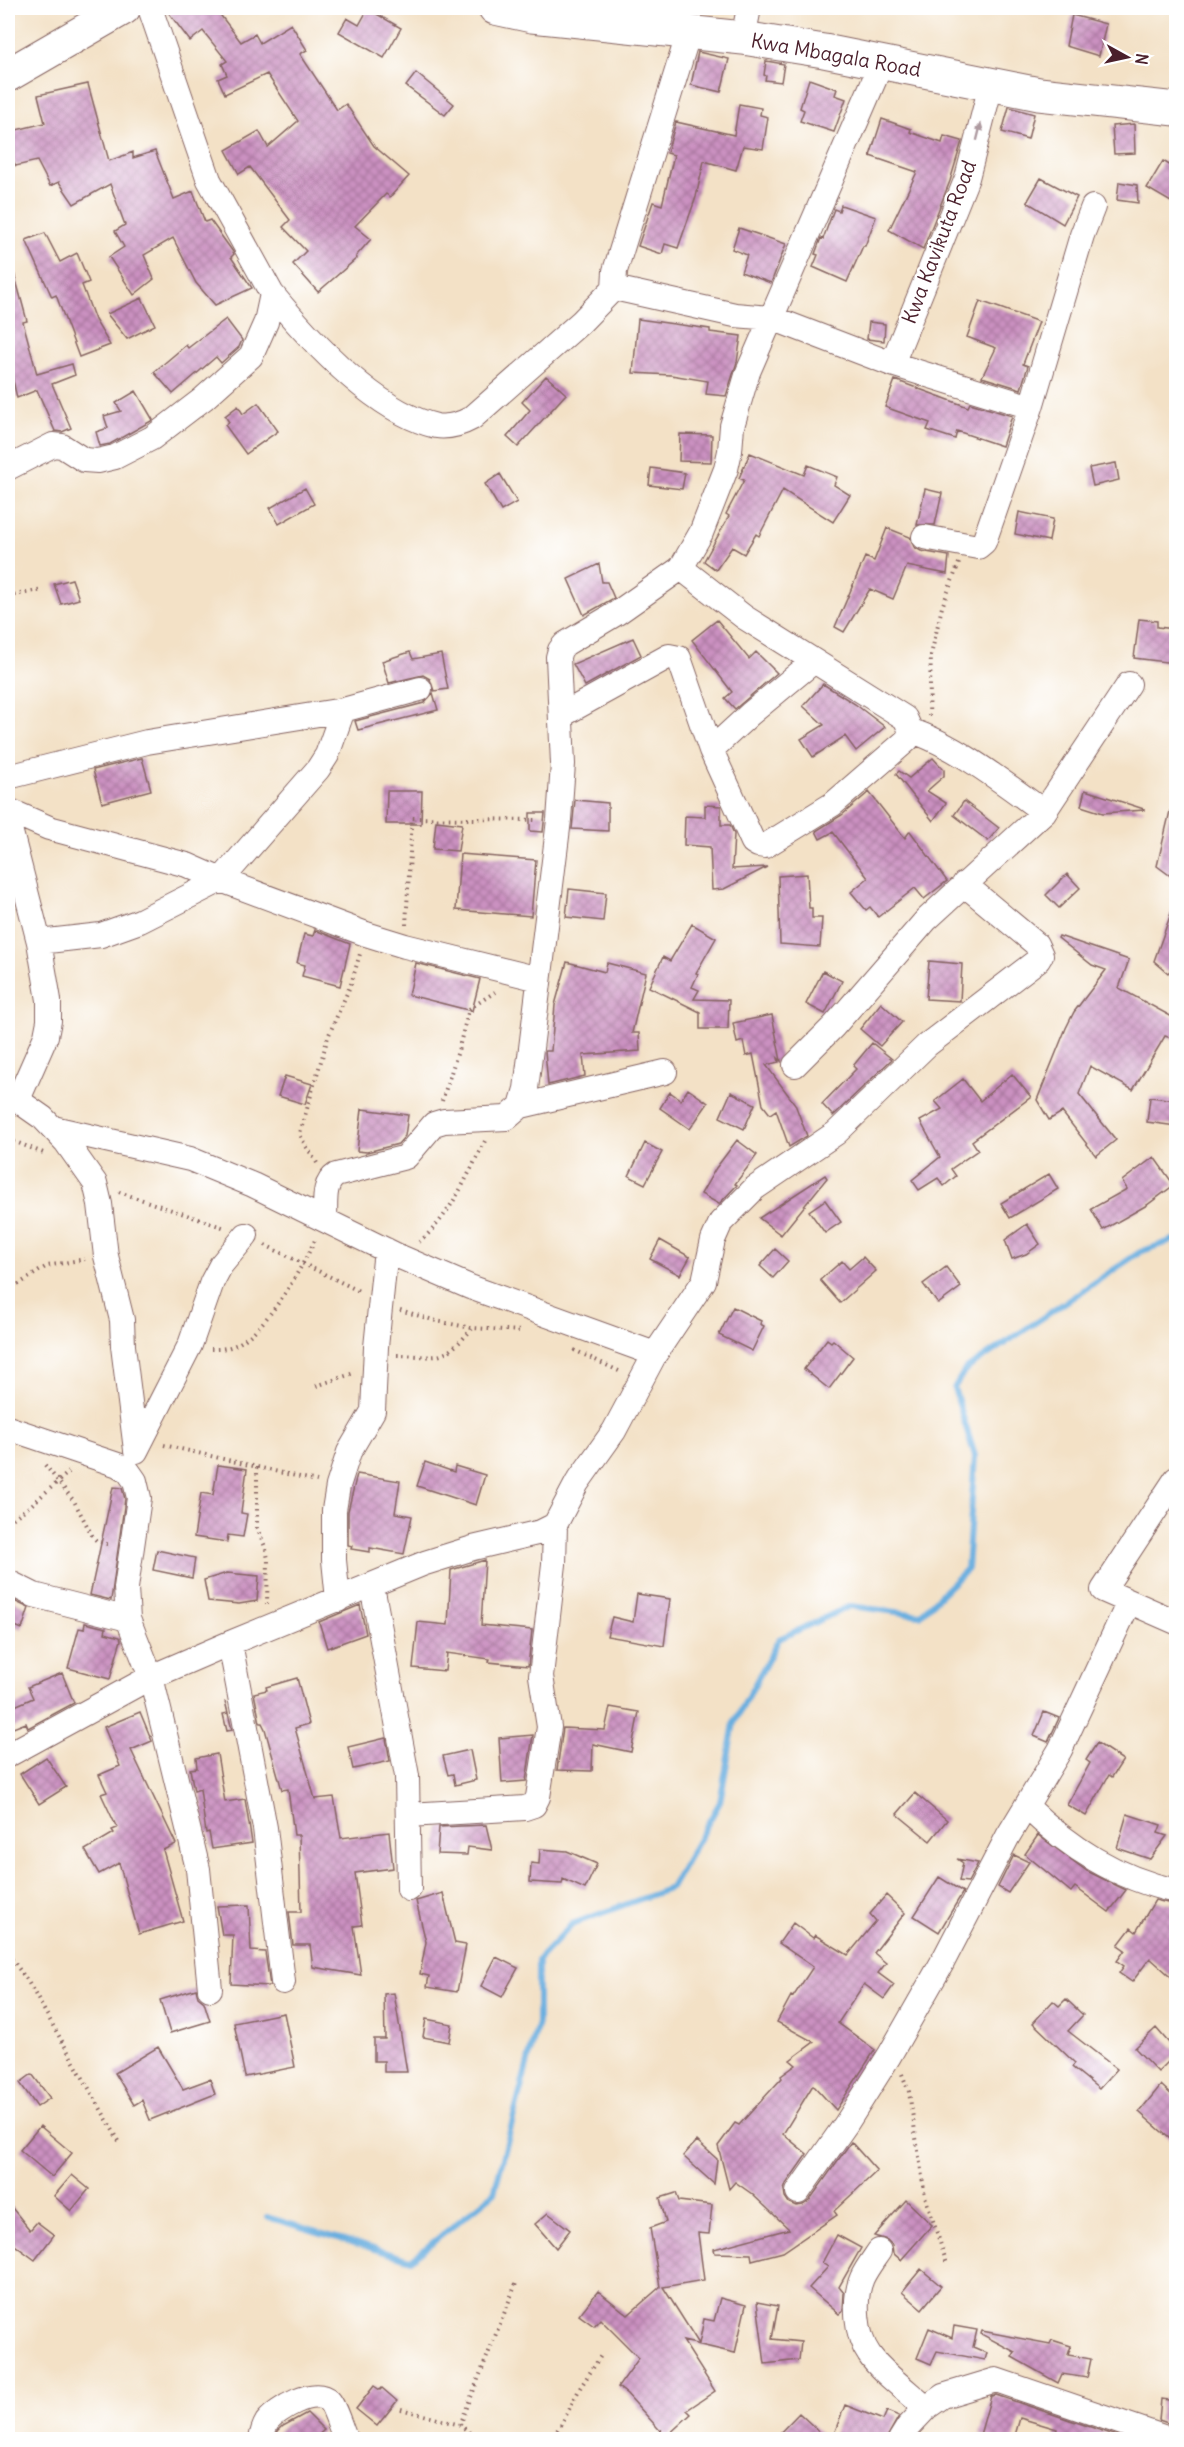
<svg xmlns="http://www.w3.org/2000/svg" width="1184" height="2447" viewBox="0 0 1184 2447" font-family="Delius,sans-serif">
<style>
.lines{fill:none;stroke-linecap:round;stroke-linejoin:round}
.stream{stroke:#69aedf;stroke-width:6}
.building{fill:url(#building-cross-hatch)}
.street-casing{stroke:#856361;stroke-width:26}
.secondary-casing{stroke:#856361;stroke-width:35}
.path{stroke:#856361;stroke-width:4;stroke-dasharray:1.5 4.5;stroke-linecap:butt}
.street{stroke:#fff;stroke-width:24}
.secondary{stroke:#fff;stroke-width:33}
.oneway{fill:#ae9aa0}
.labels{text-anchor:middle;stroke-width:5;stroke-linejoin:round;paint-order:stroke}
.street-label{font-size:20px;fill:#4a1f2b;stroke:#fff}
</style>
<defs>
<pattern id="building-cross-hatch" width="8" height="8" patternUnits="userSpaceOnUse" patternTransform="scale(1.5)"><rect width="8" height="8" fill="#cb91c1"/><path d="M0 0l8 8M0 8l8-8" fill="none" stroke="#a7769d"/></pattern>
</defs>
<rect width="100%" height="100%" fill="#fff"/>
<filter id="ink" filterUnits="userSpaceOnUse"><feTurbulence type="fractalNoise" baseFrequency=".0167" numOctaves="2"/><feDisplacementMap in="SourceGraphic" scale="12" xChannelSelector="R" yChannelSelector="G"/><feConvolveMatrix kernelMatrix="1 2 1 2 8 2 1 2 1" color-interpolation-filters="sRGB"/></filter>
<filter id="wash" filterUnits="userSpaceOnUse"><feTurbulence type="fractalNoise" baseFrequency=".008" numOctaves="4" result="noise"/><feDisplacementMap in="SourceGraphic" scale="24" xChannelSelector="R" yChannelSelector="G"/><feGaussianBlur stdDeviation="1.35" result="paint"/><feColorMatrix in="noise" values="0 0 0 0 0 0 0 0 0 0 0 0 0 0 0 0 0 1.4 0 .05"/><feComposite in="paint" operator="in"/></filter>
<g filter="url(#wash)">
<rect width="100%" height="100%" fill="#f3e1c6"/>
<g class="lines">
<path class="stream" d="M267,2217L411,2260L494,2193L538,2023V1960L572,1924L671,1888L720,1802L734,1723L779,1639L850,1606L920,1615L967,1569L975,1456L954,1388L965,1370L1140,1252L1176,1239"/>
</g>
<g id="blocks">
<path class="building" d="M165,8H215L241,42L255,34L260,43L291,24L307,50L300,54L337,110L346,104L374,146L409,176L390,197L386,194L355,226L371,239L356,256L357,258L318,292L293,264L306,251L283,227L290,220L250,167L239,174L226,150L259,131L268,147L298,121L267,74L225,94L218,79L227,75L222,64L227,61L203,31L190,41Z
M368,9L401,28L384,58L339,32L347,18L359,25Z
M1072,15L1106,24L1099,56L1066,46Z
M698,52L729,59L721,92L691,85Z
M766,61L784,64L781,82L765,80L766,76L764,75Z
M416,73L454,104L445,115L406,86Z
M809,79L837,89L835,95L846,99L834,132L800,121L804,110L800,108Z
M88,84L109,161L133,152V158L155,151L174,199L193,191L205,222L210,220L233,252L234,254L231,257L252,288L215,305L196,283L173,238L144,255L154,279L134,295L109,257L124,247L115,231L125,225L110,184L74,204L59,182L50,186L37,161L16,166L8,152V132L45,123L38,95Z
M739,104L761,108L760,115L768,117L763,149L743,146L736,170L704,161L696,197L678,248L665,244L662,254L638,246L653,202L662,205L674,155L667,153L676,122L734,135Z
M1009,107L1034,114L1028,139L1002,132Z
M882,119L911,129L910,132L942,143L944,136L962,141L950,181L923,249L889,230L917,172L870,156Z
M1134,124L1135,153L1114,154L1112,126Z
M1163,161L1176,169V205L1147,188Z
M1041,178L1077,197L1063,224L1027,202Z
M1119,182L1137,185L1138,203L1117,200Z
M841,205L876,217L865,246H863L847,282L813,267L818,255L815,254L821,238L823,239L834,209L839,211Z
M739,228L786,244L771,283L741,272L747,255L732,249Z
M45,233L60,262L77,253L89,282L82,285L95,320L110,345L79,357L56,295L52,297L26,240Z
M13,269L27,321L23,322L37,374L72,364L75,375L52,384L71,428L62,432L55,431L37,390L17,398L8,359V270Z
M142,298L155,325L127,339L107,314Z
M980,301L1039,322L1023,364L1028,366L1021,389L982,377L996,348L967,337Z
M226,319L242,340L239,347L221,363L216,357L173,394L154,372L186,345L188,348Z
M638,319L710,329V332L741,336L737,362L726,396L706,394L708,381L671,375L633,373Z
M869,322L885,324L884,341L867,339Z
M546,376L566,394L518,447L507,437L530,410L522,402Z
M895,380L968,407L970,403L1012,416L1002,446L957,431L955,439L927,430L930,423L885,407Z
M136,391L153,420L110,444L100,446L96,432L108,428L104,416L121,411L116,403Z
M258,403L278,431L246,454L225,425L229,422L225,416L238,406L243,414Z
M680,434L712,435L711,462L679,461Z
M750,453L804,475L808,465L837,477L834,485L850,495L833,522L783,490L759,536L756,534L744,554L732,547L716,570L704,561L729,516L726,514L744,480L739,478Z
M1116,463L1119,480L1093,486L1089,468Z
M651,468L685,473L682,489L649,485Z
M500,474L517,502L501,511L485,484Z
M305,488L314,504L279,524L270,508Z
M925,489L942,493L935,525H917Z
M1019,512L1053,519L1049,541L1015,534Z
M887,528L910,537L914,547L921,551L949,556L947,574L907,566L893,599L870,589L844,632L835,627L865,557L874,561Z
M599,564L602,582H607L614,598L584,615L568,579Z
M72,579L79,599L61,604L54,584Z
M1139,619L1157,621V627L1176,629L1174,663L1134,658Z
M717,620L749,659L756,652L777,673L735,709L725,698L732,692L692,640Z
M633,638L641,655L585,686L573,664Z
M410,652L413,659L441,654L448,689L434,691L430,679L423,675L389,683L382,661Z
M823,684L855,704L885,727L856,751L845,736L813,757L801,739L824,725L803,706Z
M433,693L438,710L358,730L355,721L424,703Z
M142,758L151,790L102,803L93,770Z
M933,758L944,770V776L927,791L946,803L933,821L896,774L899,771L909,778Z
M1085,790L1144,809V810L1103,813L1081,806Z
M387,791H422L421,824H386Z
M869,792L905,838L910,831L947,881L924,899L915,888L878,917L870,907L866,910L851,892L868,878L833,832L820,839L816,831L842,815Z
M575,800L608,803V831L572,829Z
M964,801L999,828L988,841L954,815Z
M705,805L721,806V825H730L734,834L732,869L767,867L724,889L712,890L710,847L684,845L685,816L705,817Z
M1170,811L1176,812V880L1157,866Z
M530,813H545L543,832L530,831Z
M436,821L462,824L458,851L433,849Z
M460,854L536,860L531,916L456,910Z
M807,874L809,908H812V918H822L820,947L780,944L778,876Z
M1067,874L1080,888L1059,908L1046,895Z
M569,889L606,893L603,921L566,917Z
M1174,905H1176V964L1168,973L1154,961Z
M692,924L716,938L696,973L698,974L692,987L699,990L694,999L729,1000L728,1029H700V1012L649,987L663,957L670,961Z
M315,930L350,944L340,986L302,976L305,965L297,963L304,934L313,936Z
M1059,936L1129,960L1119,988L1176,1019V1040L1165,1036L1133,1090L1090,1066L1079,1094L1116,1140L1096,1156L1062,1112L1049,1120L1037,1100L1066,1028L1074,1012L1106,970L1092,965L1058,938Z
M929,961L962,964L960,1001L926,999Z
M567,962L605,972L607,963L646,973L632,1033H639L640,1051L583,1055L585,1076L548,1085L545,1051H551L555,1005Z
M416,963L480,979L472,1011L409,995Z
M823,971L842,981L825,1014L806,1004Z
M881,1003L902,1022L880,1046L860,1029Z
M772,1015L781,1061L778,1058L779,1062L766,1065L795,1104L807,1136L789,1147L776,1110L770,1114L763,1105L753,1054L746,1056L743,1041L737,1043L733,1023Z
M872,1043L892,1059L833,1116L822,1104L856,1069L853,1066Z
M1012,1074L1031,1097L972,1141L978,1150L951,1169L956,1176L944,1186L938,1178L919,1190L912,1180L940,1157L920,1121L942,1109L935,1101L963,1079L980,1101Z
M285,1076L312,1084L305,1104L278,1096Z
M688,1089L708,1103L690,1129L660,1108L670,1092L681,1100Z
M731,1092L755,1104L744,1129L720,1117Z
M1150,1097L1176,1100V1126L1147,1122Z
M362,1109L408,1115L405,1136L398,1144L367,1152L357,1151Z
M737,1140L757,1155L735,1184L737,1185L719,1204L701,1194L716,1168Z
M645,1143L662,1152L645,1184L629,1176Z
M1154,1157L1174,1185L1147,1205L1103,1230L1091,1209L1127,1189L1122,1181Z
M1049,1174L1058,1189L1010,1218L1001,1203Z
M825,1175L827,1178L781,1235L759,1218Z
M825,1200L841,1222L825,1233L809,1211Z
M1027,1224L1040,1244L1026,1254L1012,1259L1005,1240Z
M660,1240L690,1257L680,1275L650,1259Z
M775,1249L788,1261L773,1278L760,1266Z
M863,1257L876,1271L840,1303L820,1280L842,1261L849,1269Z
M946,1267L961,1287L938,1304L923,1284Z
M733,1307L761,1321L760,1324L764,1326L752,1351L719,1335Z
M827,1339L831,1342L833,1340L853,1357L829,1389L804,1369Z
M425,1462L454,1472L455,1466L485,1475L476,1505L417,1486Z
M218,1465L247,1469L241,1513L247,1514L243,1537L228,1535L227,1542L194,1537L201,1493L213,1495Z
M357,1474L400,1481L395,1513L412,1516L404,1554L370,1548V1552L351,1549L352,1546L348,1545V1511Z
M113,1487L122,1488L125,1499L111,1600L90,1595Z
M157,1550L195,1558L192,1578L153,1570Z
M485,1560L481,1625L532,1630L528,1666L489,1662L490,1659L447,1653L445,1671L413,1668L418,1622L448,1625L451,1570Z
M227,1573L259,1576L257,1601L239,1604L208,1601L204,1580Z
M637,1594L670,1599L664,1646L607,1636L612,1617L633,1622Z
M10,1599L29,1608L22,1629L8,1623Z
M360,1605L366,1634L327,1648L319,1622Z
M85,1623L106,1628L105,1633L120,1637L121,1640L110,1679L68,1668L79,1628L84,1629Z
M62,1673L74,1703L28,1728L26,1723L8,1730V1709L33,1698L28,1687Z
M297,1678L309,1724L295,1728L315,1799L334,1797L341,1838L389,1832L393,1868L355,1873L362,1925L354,1926L361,1975L313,1967L310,1945H293L289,1912H301L299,1835H294L288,1789L282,1790L265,1729L262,1723H260L254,1693L267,1690L266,1687Z
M225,1701L232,1730L227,1731L223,1714L228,1713Z
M610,1707L639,1712L631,1752L593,1744L592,1771L557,1770L563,1728L605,1730Z
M140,1712L152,1741L131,1750L176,1844L163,1850L183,1921L139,1934L119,1863L99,1874L85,1850L114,1833L112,1830L117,1828L101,1794L107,1792L99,1775L120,1766L104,1727Z
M1044,1712L1059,1718L1048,1742L1034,1736Z
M533,1735L526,1781L502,1783L499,1738Z
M386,1738L390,1761L353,1769L348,1747Z
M1097,1743L1123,1760L1112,1777L1109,1775L1086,1816L1067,1805L1090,1763L1086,1760Z
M470,1750L476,1780L455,1785L453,1774L448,1775L443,1756Z
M217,1754L225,1802L245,1799L252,1843L212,1849L209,1832L206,1833L200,1789L194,1791L190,1769L197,1768L196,1758Z
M46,1757L66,1787L39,1804L20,1774Z
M915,1793L947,1820L930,1841L897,1814Z
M1127,1814L1161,1825L1158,1833L1167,1836L1150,1859L1117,1848Z
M486,1825L492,1850L468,1847L467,1855L437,1854L439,1827Z
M1038,1835L1087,1871L1126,1890L1109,1912L1075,1887L1071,1892L1025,1854Z
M540,1849L567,1851L597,1864L585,1889L563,1879L562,1884L530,1882L531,1863L539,1864Z
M1014,1855L1029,1862L1008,1893L998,1887Z
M957,1859L978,1863L968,1882L959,1881L963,1863Z
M939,1877L963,1892L939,1932L914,1916Z
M443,1893L455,1943L466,1945L457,1992L427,1987L429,1976L420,1974L426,1942L416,1901Z
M886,1895L905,1913L874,1953L886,1963L878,1973L894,1985L884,1999L864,1984L838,2023L875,2050L836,2110L813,2085L783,2134L807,2154L786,2184L784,2190L785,2197L789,2203L796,2206L803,2205L809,2201L851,2142L877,2171L834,2211L837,2215L783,2252L752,2260L751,2254L715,2253L714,2249L789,2229L752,2194L735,2182L729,2189L718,2146L735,2123L739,2125L782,2078L781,2076L796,2065L790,2060L814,2042L777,2022L791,1996L793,1997L813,1967L779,1943L793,1923L813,1938L815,1935L848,1955L876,1921L870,1914Z
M1155,1900L1176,1905V1981L1150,1958L1132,1982L1119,1973L1124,1966L1117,1961L1125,1950L1118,1945L1131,1928L1136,1932Z
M249,1905L251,1951L265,1952L270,1986L231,1984L233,1935H222L217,1906Z
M496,1957L518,1968L502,1997L481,1986Z
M196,1989L198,1997L204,2002L210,2021L170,2033L160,2000Z
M394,1993L407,2072H384V2061H374V2039H385L384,1994Z
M1066,1999L1083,2015L1068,2031L1117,2069L1099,2089L1072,2067L1075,2063L1033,2023L1053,2001L1059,2006Z
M284,2013L295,2067L245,2077L234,2023Z
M426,2019L452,2024L449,2042L423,2037Z
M1156,2028L1176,2051V2054L1158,2072L1135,2048Z
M158,2047L183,2089L210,2079L215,2094L150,2120L142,2100L134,2105L115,2073Z
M32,2074L50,2098L37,2107L20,2083Z
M1161,2085L1176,2099V2144L1139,2112Z
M40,2126L72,2153L52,2177L20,2150Z
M697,2141L717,2159L714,2184L683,2156Z
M72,2175L89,2189L71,2211L54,2196Z
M676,2193L679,2201L712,2205L709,2234L698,2233L704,2280L663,2287L699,2344L704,2319L714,2321L720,2298L746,2305L735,2353L683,2341L715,2391L687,2410L691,2414L666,2437L627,2394L618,2387L639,2358L600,2319L594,2326L579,2315L598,2291L628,2315L660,2287L650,2228L666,2222L660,2198Z
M906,2200L932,2225L901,2260L893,2253L892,2245L887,2240L874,2236Z
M8,2203L30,2230L37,2222L54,2235L35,2260L8,2240Z
M548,2213L570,2230L556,2248L535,2224Z
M837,2235L861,2248L839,2287L844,2293L843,2311L839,2314L809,2288L828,2267L822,2263Z
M921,2269L941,2286L922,2309L902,2292Z
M757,2302L778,2306L772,2339L801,2342L799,2360L765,2364Z
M954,2326L977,2330L973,2347L987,2353L985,2360L937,2351L931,2364L917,2358L929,2328L952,2338Z
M982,2331L1050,2344L1052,2340L1071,2346L1068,2355L1091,2359L1087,2378L1062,2374L1058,2383L1012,2357L1015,2352L981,2334Z
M374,2386L380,2390L382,2388L397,2401L377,2426L356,2409Z
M996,2395L1126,2439H1054L1057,2429L1020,2418L1014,2439H996L980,2435L991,2396Z
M1161,2399L1176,2401V2426L1159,2420Z
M845,2405L883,2420L887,2411L899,2416L886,2439H832Z
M307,2413L324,2430L314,2439H276L278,2431L283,2426Z
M799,2413L827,2439H774Z"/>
</g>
</g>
<g filter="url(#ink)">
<use href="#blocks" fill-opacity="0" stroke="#856361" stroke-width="1.5"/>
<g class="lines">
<g class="street-casing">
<path id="street" d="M743,38L749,8
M614,288L735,315L772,318L892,364L1031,407
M272,294C310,340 376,412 436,426C449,428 461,424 472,418L581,322L614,288L615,271L689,32
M892,364L967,178L991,85
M8,468L53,445L62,446L84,460L98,461L115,457L152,438L203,399L251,356L266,322L272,294L209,180L150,8
M924,537L978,547L984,542L1031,407L1082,235L1093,207
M562,715L669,656L679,658L711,750L753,842L758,845L765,846L833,804L907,740L911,731L905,718L744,617L681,568
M911,731C953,743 1008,786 1044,812
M711,750L750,714L814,661
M8,777L147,742L343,710L420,689
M8,810L49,828L187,865L221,880L366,934L405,946L539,979
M8,821L39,942L49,1000V1021L46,1036L20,1095L23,1104L43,1118L66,1142L95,1183L100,1204L106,1256L122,1320L123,1346L136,1450
M39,942L101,935L140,921L221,880L318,769L327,755L343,710
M795,1065L834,1026L926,920L1044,812L1129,684
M521,1106L665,1072
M53,1128L190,1159L253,1185L398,1256L470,1287L655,1354
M325,1220C326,1204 322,1184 336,1175L406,1157L434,1124L444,1121L507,1118L521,1106L526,1089L559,820L563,764L558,657L560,650L565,644L617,613L681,568L701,533L726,469L730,451L732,426L748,372L882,62
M8,1428L118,1465L128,1471L135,1481L139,1498L126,1588L128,1619L151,1677L198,1869L210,1989
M136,1451L190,1345L212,1282L221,1265L246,1235
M1176,1479L1103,1590L1176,1622
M8,1582L34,1595L128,1619
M372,1586L407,1776L409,1889
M338,1600L334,1560V1510L338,1486L349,1452L373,1411L376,1347L386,1250
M230,1643L265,1828L283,1982
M8,1755L151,1677L230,1643L425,1563L473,1548L541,1532L555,1525L577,1483L614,1431L655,1354L704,1281L713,1240L721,1222L755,1188L836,1133L927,1045L1038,960L1041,955L1036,944L964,884
M1026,1806C1070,1848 1116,1878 1176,1891
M409,1815L525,1808L534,1805L538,1797L549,1727L541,1676L554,1564L555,1525
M798,2192L846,2124L889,2056L942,1963L1008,1836L1060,1750L1129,1602
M879,2251C873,2260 866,2269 862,2278C853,2299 856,2336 869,2354C879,2370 911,2394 926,2408
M261,2440C262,2433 264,2427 267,2422C277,2409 314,2387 329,2401C335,2407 341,2430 346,2440
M900,2440L908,2427L926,2408L943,2396L996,2380L1172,2440"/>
</g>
<g class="secondary-casing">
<path id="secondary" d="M495,8L532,16L743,38L824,51L1039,94L1176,109
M8,75L124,8"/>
</g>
<path class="path" d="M8,596L43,590
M929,716L931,655L942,607L959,563
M406,925L412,818L537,820
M442,1101L458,1051L469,1009L495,992
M8,1139L46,1154
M317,1163L302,1140L300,1133L328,1037L351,984L360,954
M119,1192L225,1228
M419,1242C450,1217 467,1176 485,1141
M265,1245L361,1292
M8,1291L47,1266L85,1259
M400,1310L436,1321L472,1328L522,1331
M211,1349C217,1349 224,1349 230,1347C264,1337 301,1269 316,1238
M574,1350L621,1372
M397,1355C441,1356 440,1364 472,1329
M316,1386L354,1373
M164,1445L317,1481
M45,1465L74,1501L93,1537L97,1541L110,1545
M257,1467V1528L266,1549L268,1559L267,1604
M8,1522L30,1506L69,1472
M8,1954L27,1980L119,2141
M902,2074L909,2092L925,2196L947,2264
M401,2409L460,2425L479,2440
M460,2425L517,2281
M660,2430L668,2440
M550,2440L561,2425L580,2388L602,2354"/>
<use href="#street" class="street"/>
<use href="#secondary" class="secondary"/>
</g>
<defs><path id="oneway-solid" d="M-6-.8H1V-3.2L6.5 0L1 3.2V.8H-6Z" transform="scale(1.5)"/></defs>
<use class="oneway" href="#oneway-solid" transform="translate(979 132) rotate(-76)"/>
</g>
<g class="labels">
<g class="street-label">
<text transform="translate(836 55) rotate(10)" y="7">Kwa Mbagala Road</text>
<text transform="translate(939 242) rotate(-69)" y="7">Kwa Kavikuta Road</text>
</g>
</g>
<rect width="1184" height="2447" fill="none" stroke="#fff" stroke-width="30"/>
<g transform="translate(1127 57) rotate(98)" stroke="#ffffff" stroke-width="4.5" paint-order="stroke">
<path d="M0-4.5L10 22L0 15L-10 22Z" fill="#4a1f2b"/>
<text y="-9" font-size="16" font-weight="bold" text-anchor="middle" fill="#4a1f2b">N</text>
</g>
</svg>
